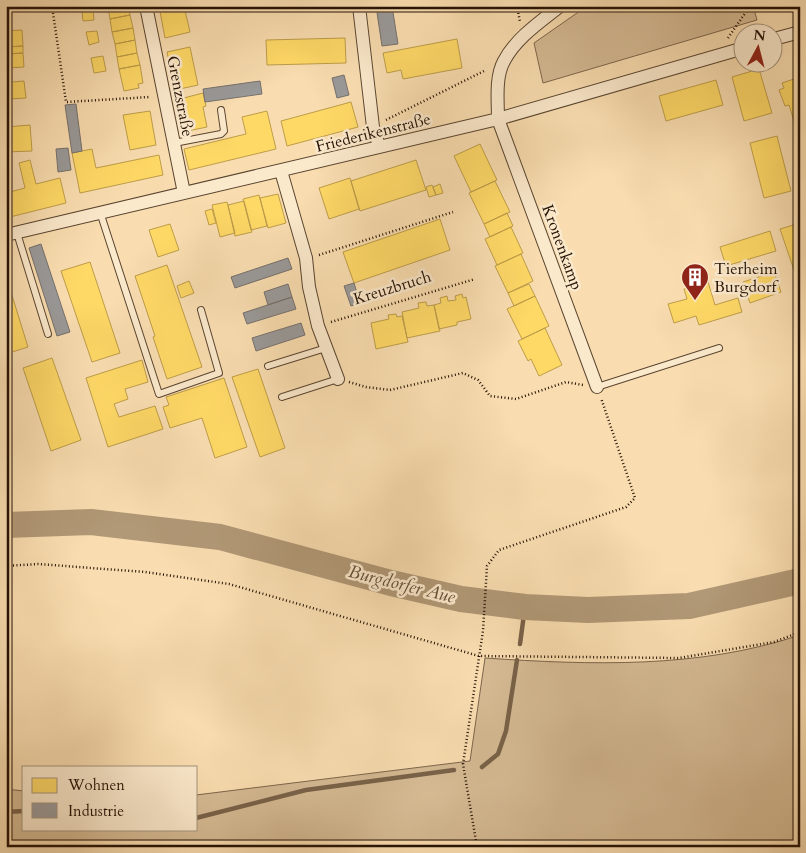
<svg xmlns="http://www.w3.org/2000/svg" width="806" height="853" viewBox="0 0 806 853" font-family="Cardo,serif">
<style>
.green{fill:#d5ba93;stroke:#7d664c}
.homes{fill:#ffd966;stroke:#be9d49}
.industry{fill:#999;stroke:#76706d}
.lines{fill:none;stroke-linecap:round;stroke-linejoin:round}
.stream{stroke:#796249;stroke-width:4.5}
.river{stroke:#b19876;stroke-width:26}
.lane-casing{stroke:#5a4530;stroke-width:8}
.street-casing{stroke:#5a4530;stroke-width:14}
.path{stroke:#251205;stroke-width:2.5;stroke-dasharray:1 2.5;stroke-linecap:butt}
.lane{stroke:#fbe9cc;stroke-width:6}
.street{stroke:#fbe9cc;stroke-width:12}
.labels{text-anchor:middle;stroke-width:5;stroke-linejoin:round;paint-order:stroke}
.street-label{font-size:16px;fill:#251205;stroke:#fbe9cc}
.poi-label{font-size:16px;fill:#251205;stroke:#fbe9cc;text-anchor:start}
.water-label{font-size:18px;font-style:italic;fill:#644e38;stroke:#fbe9cc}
</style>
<rect width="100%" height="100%" fill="#f9ddb0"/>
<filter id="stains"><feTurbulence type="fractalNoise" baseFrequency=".004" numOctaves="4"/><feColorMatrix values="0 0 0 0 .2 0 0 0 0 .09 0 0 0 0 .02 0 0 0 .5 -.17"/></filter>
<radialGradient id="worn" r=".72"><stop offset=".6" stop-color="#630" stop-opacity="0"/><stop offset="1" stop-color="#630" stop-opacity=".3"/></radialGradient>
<path class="green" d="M587,6H753L757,20L543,83L534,43Z
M800,635V847H6V789L24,791V829H196V795L470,761L485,658C590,665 699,669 800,635Z"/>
<path class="homes" d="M129,6L130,15L110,19L108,7Z
M159,6H184L190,32L165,38Z
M466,6H497L467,12Z
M93,10L94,20L83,21L82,11Z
M130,15L133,28L112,32L110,19Z
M133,28L135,40L115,44L112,32Z
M22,30L23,46L6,47V31Z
M97,31L99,42L89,45L86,32Z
M345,38L346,63L267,65L266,40Z
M457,39L462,68L403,79L401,70L387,73L383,53Z
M135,40L137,53L117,57L115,44Z
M23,46V53L6,54V47Z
M190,47L198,85L175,90L167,52Z
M23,53L24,67L8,68L7,54Z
M137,53L140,65L119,69L117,57Z
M103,56L106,71L94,73L91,58Z
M140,65L143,83L138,84L139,88L124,91L119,69Z
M759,69L772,113L744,121L732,77Z
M6,72H11L12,82L24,81L26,98L9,99L10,111H6Z
M800,77V134H798L789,105L785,106L779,90L784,88L782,83Z
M716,80L723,105L666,121L659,96Z
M203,93L206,106L203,107L207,127L183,132L176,100Z
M351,102L358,127L287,146L281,121Z
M150,111L156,145L130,150L123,115Z
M267,111L276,149L189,170L184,149L246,134L242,117Z
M30,125L32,151L6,152V127Z
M777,136L791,191L764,198L750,143Z
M480,144L497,180L471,192L454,156Z
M92,149L96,168L159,155L163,175L80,193L72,153Z
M30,160L36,184L60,178L66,203L10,217L6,193L25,188L19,163Z
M416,160L426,190L360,211L351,181Z
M350,178L359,209L329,219L319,188Z
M495,181L510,212L484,224L469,193Z
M440,184L443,193L436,195L433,187Z
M432,185L436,195L429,197L426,187Z
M278,194L286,223L268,228L260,198Z
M259,195L267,226L251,230L243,199Z
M244,201L252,232L235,236L228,205Z
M227,202L235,233L220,237L212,205Z
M212,209L216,223L209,225L205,211Z
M507,213L513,226L490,237L484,224Z
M440,219L450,250L354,283L343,252Z
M800,223V268L794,270L780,229Z
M170,224L179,250L158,257L149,230Z
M511,227L523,253L497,265L485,239Z
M770,231L776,251L726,266L720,247Z
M521,254L533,281L508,293L495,266Z
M90,262L120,353L92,362L61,271Z
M167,265L202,367L167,379L153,337L155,336L135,276Z
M774,272L781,292L750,303L743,282Z
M6,276L28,347L6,354Z
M189,281L194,293L181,298L177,286Z
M708,282L715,305L738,298L742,312L699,325L696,316L674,323L668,304L687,299L684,289Z
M529,284L535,296L514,306L508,293Z
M462,294L463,298L466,297L471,319L457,322V325L439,329L434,305L441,303L440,298L447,296L448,301L456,300L455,296Z
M535,296L549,326L522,339L507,309Z
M426,302L427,306L434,305L440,331L407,338L402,312L419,308L418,303Z
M396,314L397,317L402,316L408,342L376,349L371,323L389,319L388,315Z
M545,328L562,365L539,376L531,359L528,361L518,341Z
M52,358L81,440L51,451L23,368Z
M142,360L148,382L125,389L128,399L114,404L119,417L155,406L163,429L108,447L86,378Z
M258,369L285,448L260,457L232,377Z
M224,378L247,447L215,458L202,418L170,428L163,407L169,405L166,397Z"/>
<path class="industry" d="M376,6H392L398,44L382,46Z
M344,75L349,95L337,98L332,78Z
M260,81L262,94L205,102L203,89Z
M76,104L82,151L72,153L65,105Z
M68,148L71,170L58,172L56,149Z
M41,244L70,332L57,336L29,248Z
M288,258L292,269L235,288L231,277Z
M354,283L360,303L351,306L344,286Z
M288,284L292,297L268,305L264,292Z
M292,297L296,309L247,324L243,313Z
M301,323L305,335L256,351L252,338Z"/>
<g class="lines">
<path class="stream" d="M520,644L525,607
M482,767L498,754L506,731L517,660
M6,812L24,811
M196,818L306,790L454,770"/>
<path class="river" d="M6,525L91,522L220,537L391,583L461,599L525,607L588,610L689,606L800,581"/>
<g class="lane-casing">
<path id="lane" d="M174,143L221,134L224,131L221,110
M100,212L159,394L219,373L201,310
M17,233L48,334
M268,366L326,348
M597,387L719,348
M282,397L338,379"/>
</g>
<g class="street-casing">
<path id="street" d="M146,6L184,193
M359,6L373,127L379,146
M560,6C540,22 516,38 504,61C495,77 498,101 498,119L597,387
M774,39L800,32
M281,171L306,258L309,287L318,326L338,379
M6,235L498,119L744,48"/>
</g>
<path class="path" d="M52,6L66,102L150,97
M517,6L520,22
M728,38L750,6
M386,120L486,70
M319,255L453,212
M331,322L475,279
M349,382L366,387L390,390L463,373L478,380L490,396L516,399L566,382L583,385
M6,566L38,564L145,572L229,584L479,656L679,658L774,642L800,632
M477,847L463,764L483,631L487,566L499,550L626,507L635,498L601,398"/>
<use href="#lane" class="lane"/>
<use href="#street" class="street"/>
</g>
<defs>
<g id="building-pin" transform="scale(1.4375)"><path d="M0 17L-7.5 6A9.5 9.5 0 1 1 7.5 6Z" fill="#8f2418" stroke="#fbe9cc"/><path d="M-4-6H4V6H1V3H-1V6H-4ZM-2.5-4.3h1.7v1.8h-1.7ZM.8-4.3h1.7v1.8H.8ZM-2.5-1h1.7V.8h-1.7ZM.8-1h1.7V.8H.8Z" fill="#fff"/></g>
</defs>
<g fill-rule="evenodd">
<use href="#building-pin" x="695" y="277"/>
</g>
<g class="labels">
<g class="street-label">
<text transform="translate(181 96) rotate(79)" y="6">Grenzstraße</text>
<text transform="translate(373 132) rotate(-14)" y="6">Friederikenstraße</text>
<text transform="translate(563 247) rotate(70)" y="6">Kronenkamp</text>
<text transform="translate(392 287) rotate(-17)" y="6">Kreuzbruch</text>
</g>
<g class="poi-label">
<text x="714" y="274">Tierheim<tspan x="714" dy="18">Burgdorf</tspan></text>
</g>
<g class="water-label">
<text transform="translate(402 584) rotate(14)" y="6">Burgdorfer Aue</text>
</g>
</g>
<rect width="806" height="853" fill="none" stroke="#f9ddb0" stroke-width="25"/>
<rect x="8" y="8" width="791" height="838" fill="none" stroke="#251205" stroke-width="2.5"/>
<rect x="12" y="12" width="781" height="828" fill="none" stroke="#251205"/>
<rect x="22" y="766" width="175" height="65" fill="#fbe9cc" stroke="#a5937c"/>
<rect x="32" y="778" width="25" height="15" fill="#ffd966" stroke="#a5937c"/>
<text x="68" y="790" font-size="15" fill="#251205">Wohnen</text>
<rect x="32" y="803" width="25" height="15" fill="#999999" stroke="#a5937c"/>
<text x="68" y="816" font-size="15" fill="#251205">Industrie</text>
<g transform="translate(758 48) rotate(7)"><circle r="24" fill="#fbe9cc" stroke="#a5937c"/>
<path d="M0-4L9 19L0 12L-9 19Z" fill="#8f2418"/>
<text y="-8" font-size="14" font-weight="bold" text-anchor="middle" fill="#251205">N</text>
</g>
<rect width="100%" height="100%" filter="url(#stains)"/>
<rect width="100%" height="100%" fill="url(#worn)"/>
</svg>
